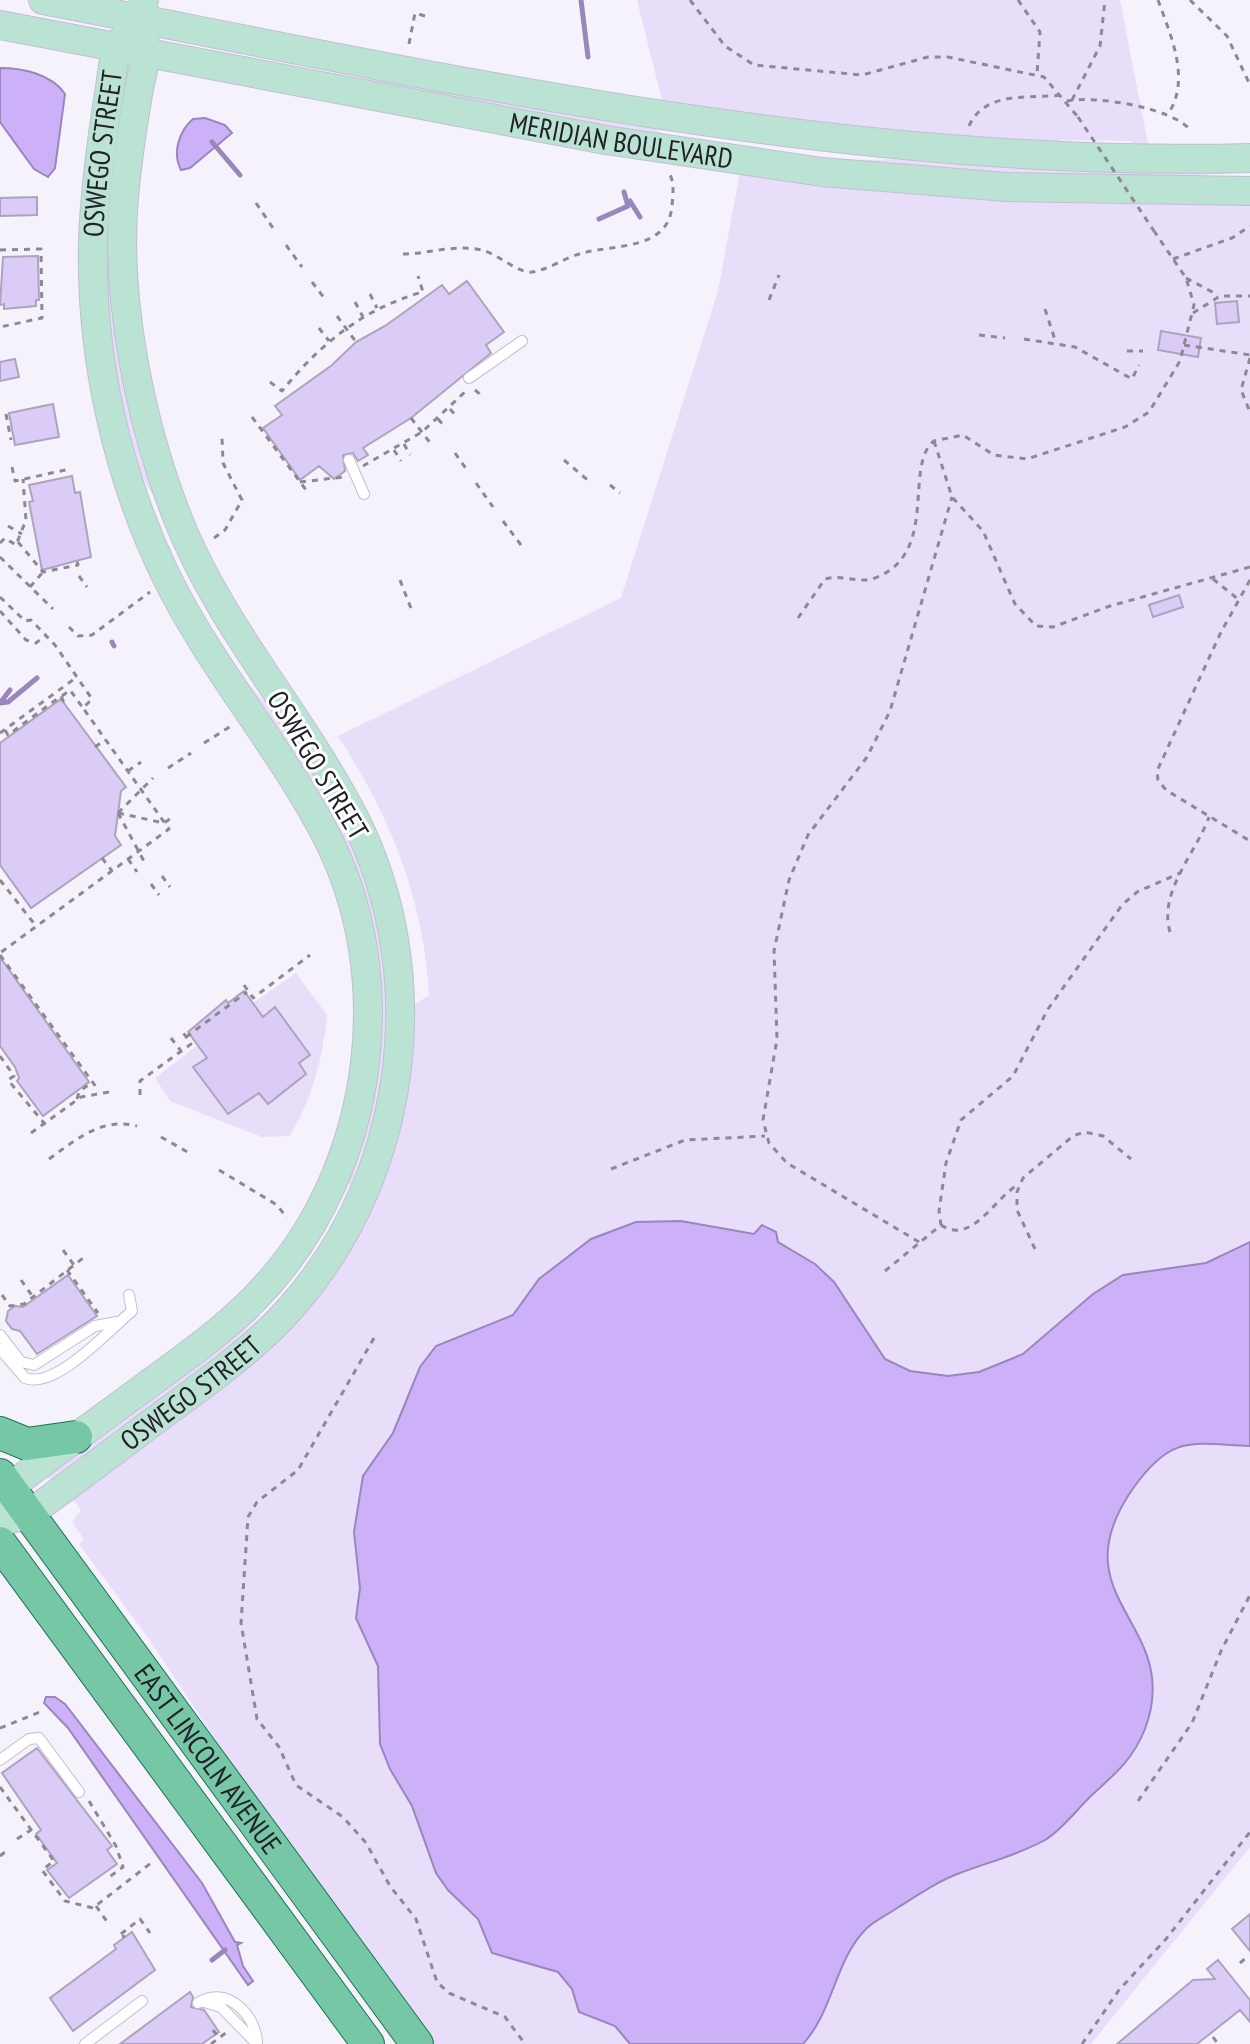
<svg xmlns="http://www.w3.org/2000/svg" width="1250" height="2044" viewBox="0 0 1250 2044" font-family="'PT Sans Narrow',sans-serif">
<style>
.green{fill:#e8def9}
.water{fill:#ccb1f9;stroke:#9986bb;stroke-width:2}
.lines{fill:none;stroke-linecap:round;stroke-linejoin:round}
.stream{stroke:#9986bb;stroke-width:5}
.building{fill:#dbcbf7;stroke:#aca4bc;stroke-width:2}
.lane-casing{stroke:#c5bdd5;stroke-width:12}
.secondary-casing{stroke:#c5bdd5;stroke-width:30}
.primary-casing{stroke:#1c7454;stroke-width:34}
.path{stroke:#8c8993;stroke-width:3;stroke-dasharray:6 6;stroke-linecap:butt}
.lane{stroke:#fff;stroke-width:10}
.secondary{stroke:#bae3d3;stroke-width:28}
.primary{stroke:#75c7a6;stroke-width:32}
.path-bridge{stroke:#8c8993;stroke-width:3;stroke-dasharray:6 6;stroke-linecap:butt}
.labels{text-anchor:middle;stroke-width:6;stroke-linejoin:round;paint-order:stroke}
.street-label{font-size:28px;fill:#232029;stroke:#fff}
</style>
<rect width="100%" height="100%" fill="#f5f2fc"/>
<path class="green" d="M637,0H1120L1149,149H1132L1131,141L1061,140L1060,147L664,108Z
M365,78L652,126L661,133L659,136L363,85Z
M940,159L1240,172L1136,181L853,166V160Z
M740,172L1250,200V1847L1091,2044H433L237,1772L151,1642L79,1544L84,1539L72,1522L81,1510L70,1495L323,1282L410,1008L429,995C424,899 390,816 338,736L621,598L718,291Z
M110,280L158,493L152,494C114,432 113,352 102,281Z
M205,618L245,680L282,721L305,755L358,849L387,958L385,1087L350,1186L347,1183L372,941Z
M296,973L327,1015C323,1058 312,1099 290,1136L262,1137L170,1101L155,1078L198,1045L207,1058L194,1068L228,1114L259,1093L268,1104L295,1083L275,1008L263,1017L253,1003Z
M255,1311L260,1316L214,1362L55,1480L47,1478Z"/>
<path class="water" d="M0,68C22,68 52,74 65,94L55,168L48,177L34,169L0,122Z
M205,118L225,125L232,133L190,168L181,170C172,153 179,131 193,119Z
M681,1221L754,1234L762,1225L776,1232L778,1242L815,1264L834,1282L885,1359L910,1371L948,1376L979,1372L1023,1354L1093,1294L1123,1275L1206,1263L1250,1242V1446C1193,1444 1173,1433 1134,1487C1054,1600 1185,1622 1145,1729C1133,1759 1116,1773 1093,1794C1077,1809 1064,1828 1045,1840C1018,1855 989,1862 960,1873C938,1881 918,1895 897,1908C887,1915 876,1920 867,1928C835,1959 834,2010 803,2044H630L615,2026L579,2012L572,1989L558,1972L492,1953L478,1919L448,1890L436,1873L412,1806L390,1769L380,1744L378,1666L356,1618L360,1588L354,1532L363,1476L393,1433L420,1367L436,1346L513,1315L539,1279L591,1239L636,1222Z
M55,1697L65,1704L202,1883L235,1942L241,1943L237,1945L243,1966L253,1981L248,1985L68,1728L44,1703L46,1697Z"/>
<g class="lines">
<path class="stream" d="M581,0L588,57
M212,142L240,175
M630,201L640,217
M599,219L628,206L624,192
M112,642L114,646
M0,703L8,702L37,678
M0,703L10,690
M212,1960L225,1950"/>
</g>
<path class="building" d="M37,197V215L0,216V198Z
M38,256L39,300H36V306L4,309V304L0,305L3,257Z
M467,281L504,332L486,345L491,353L411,418L363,448L368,455L358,461L353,453L343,455L345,471L334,479L319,466L300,480L263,428L282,415L275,406L332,365L356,342L385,326L442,285L449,294Z
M1237,301L1239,322L1217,324L1215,303Z
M1161,331L1201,338L1198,357L1158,350Z
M15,359L19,377L0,381V362Z
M53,404L59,437L15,445L9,413Z
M72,476L75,493L80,492L91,557L42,570L29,502L33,501L29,485Z
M1179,595L1183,607L1153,617L1149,605Z
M61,699L126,787L121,791L115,836L121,845L31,908L0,865V743Z
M0,957L89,1082L43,1116L17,1081L19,1078L15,1067L0,1046Z
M244,991L263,1017L275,1007L310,1055L299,1063L306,1074L268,1104L259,1093L228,1114L193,1067L207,1058L188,1032L226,1000L228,1003Z
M68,1275L97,1316L37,1354L20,1331L12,1329L6,1321L8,1311L15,1306L23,1307Z
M37,1748L112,1846L107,1850L117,1864L69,1898L47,1870L57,1863L36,1834L41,1830L2,1773Z
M1250,1914V1951L1232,1929Z
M132,1932L155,1970L73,2031L50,1998L116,1949L114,1945Z
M1218,1960L1250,2000V2022L1240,2010L1197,2044H1117L1193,1980L1215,1979L1207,1969Z
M190,1992L193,1997L191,2007L204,2010L219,2032L202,2044H120Z"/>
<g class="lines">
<g class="lane-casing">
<path id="lane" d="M469,378L522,341
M349,460L364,494
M0,1335L21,1362L34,1365L95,1326L117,1322
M0,1349L25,1378C56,1390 110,1329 132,1311L129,1295
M0,1760L29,1739L39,1738L79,1792
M201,2001L221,2007L257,2044
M198,2003C227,1984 257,2016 257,2044
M85,2044L142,2001"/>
</g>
<g class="secondary-casing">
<g id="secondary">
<path d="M43,0C442,77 841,169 1250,158"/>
<path id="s1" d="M0,25L606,140L822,172L1007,187L1250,191"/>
<path id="s2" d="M0,1503L9,1488C54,1453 100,1420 146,1386C190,1354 233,1324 269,1283C374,1164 399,978 327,837C280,746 211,668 166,576C116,473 90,354 93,239C95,187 102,137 110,87C112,74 113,57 119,45C124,36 133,27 140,19"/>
<path id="s3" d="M0,1522L29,1514C76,1480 122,1445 169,1410C214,1377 259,1345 295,1303C412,1167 434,963 348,806C294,706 217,621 176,514C140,421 115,298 124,198C127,163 132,129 138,94C140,81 146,65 145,51C145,33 140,19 144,0"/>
</g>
</g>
<g class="primary-casing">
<g id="primary">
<path d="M0,1433L27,1444L76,1437"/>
<path id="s4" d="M0,1475L417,2044"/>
<path d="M0,1543L368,2044"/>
</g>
</g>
<path class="path" d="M690,0L725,46L754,65L862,75L928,57H948L1044,77L1078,117
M1018,0L1040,32L1037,74
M1158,0C1171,36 1191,80 1168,114
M1190,0L1227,36L1250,85
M409,44L415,13L425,16
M1072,100L1100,46L1105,0
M1067,101C1094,95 1175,108 1191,131
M969,126C985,90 1030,99 1062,95
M256,203L275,231
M286,245L302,267
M0,250L41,249L42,318L0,327
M403,254C428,254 454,244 482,250C498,254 519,274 532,272C548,270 566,257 583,253C617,244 668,250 672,206C673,193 675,182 668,171
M1173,259L1232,238L1250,226
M1186,278L1218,295
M312,282L325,299
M370,294L377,308
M769,300L779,275
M355,302L363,317
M1045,309L1056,343
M1193,313L1220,296H1250
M337,316L356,342
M319,328L329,341
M979,335L1005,338
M1024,339L1075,347L1132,379L1139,365
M1184,345L1250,355
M1127,351H1143
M1250,358L1241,390L1250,412
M270,382L282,391C320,344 364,308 423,292L418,276
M475,390L481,395
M450,409L458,418
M6,414L11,440
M252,417L309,494
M411,418L431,444
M438,419L446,428
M934,441L952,497L983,531L1015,604L1036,626L1053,627L1110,606L1250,567
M404,444L410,455
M394,450L401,461
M455,453L467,470
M564,460L590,482
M363,466L422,432L466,391
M12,467L15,481L70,469
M300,482L344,477
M476,483L493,507
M610,485L620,493
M503,521L524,549
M8,526L22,534
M214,538L225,530L242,500L223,463L222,437
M18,542L43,572L78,565L77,560
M0,543L5,538L16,545L26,520L23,479
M0,557L53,609
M79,576L87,587
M1213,579L1238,599
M400,580L412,611
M1250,580L1221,632L1157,771L1158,780L1166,790L1250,841
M30,587L43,572
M0,597L25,621L31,620L55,645L92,699L83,708L169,829L0,953
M0,611L26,640L36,643L46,635
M798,618L825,579C842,574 858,584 875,578C940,554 903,465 934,441L963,435L994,455L1027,459L1125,427L1149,412L1180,361L1194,305L1186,278L1154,231
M69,627L78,636L92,635L150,592
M62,696L70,690L83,708
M5,730L8,735L61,696L66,707
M0,733L77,677
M204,743L231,726
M95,747L105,740
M168,768L191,753
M128,771L141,762
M118,813L146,865
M118,813L164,823L174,816
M118,813L153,778
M102,858L112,871
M128,859L137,872
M162,876L170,887
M0,880L36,926
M151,884L159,895
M1170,932C1158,892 1196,853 1209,817
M0,955L99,1091
M244,985L253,998L310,955
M186,1037L247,992
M171,1038L181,1051
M0,1056L14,1076L8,1080L49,1129
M140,1095V1081L191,1044L182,1031
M77,1099L79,1092L92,1082
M31,1133L81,1097L109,1092
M161,1137L191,1154
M49,1159C77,1139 102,1117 137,1126
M611,1169L685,1140L765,1136
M219,1170L277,1205L287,1218
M941,1225C972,1246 995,1197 1019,1184
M919,1242L787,1163L769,1143L763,1120L777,1039L774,951L789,880L808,835L867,757L890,711L952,497
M1035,1249L1017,1210V1192L1023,1178L1073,1136L1084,1132L1103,1136L1131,1159
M63,1250L74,1265
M67,1270L98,1313
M885,1271L941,1225L939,1211L946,1163L961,1120L1013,1076L1048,1009L1122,905L1137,892L1180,873
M21,1280L33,1297
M2,1295L10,1306L24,1304L87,1255
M374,1338L298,1470L257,1502L248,1517L241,1623L257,1719L279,1747L296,1785L343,1817L366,1843L390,1886L416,1919L437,1982L449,1993L505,2017L525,2044
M0,1728L40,1712
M0,1787L54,1861L42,1870L65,1901L93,1908L151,1863
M89,1801L116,1846L123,1867L108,1878
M1138,1801L1192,1723L1221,1651L1250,1595
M17,1839L31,1830
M0,1856L5,1852
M96,1906L108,1923
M121,1934L140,1919L150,1933
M123,1935L124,1938
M1240,1963L1248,1956
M213,2030L219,2038
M1213,2037L1218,2044
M211,2044L227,2032
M1082,2044L1119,1990L1166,1939L1250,1832"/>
<use href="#lane" class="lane"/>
<use href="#secondary" class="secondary"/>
<use href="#primary" class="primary"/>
<path class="path-bridge" d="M1078,117L1154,231"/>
</g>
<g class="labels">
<g class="street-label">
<text dy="10" stroke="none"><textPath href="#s1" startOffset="632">MERIDIAN BOULEVARD</textPath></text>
<text dy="10" stroke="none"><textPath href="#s2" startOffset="1566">OSWEGO STREET</textPath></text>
<text transform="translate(318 765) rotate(59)" y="10">OSWEGO STREET</text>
<text dy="10" stroke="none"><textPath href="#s3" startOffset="232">OSWEGO STREET</textPath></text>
<text dy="10" stroke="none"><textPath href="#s4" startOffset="352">EAST LINCOLN AVENUE</textPath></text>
</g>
</g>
</svg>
